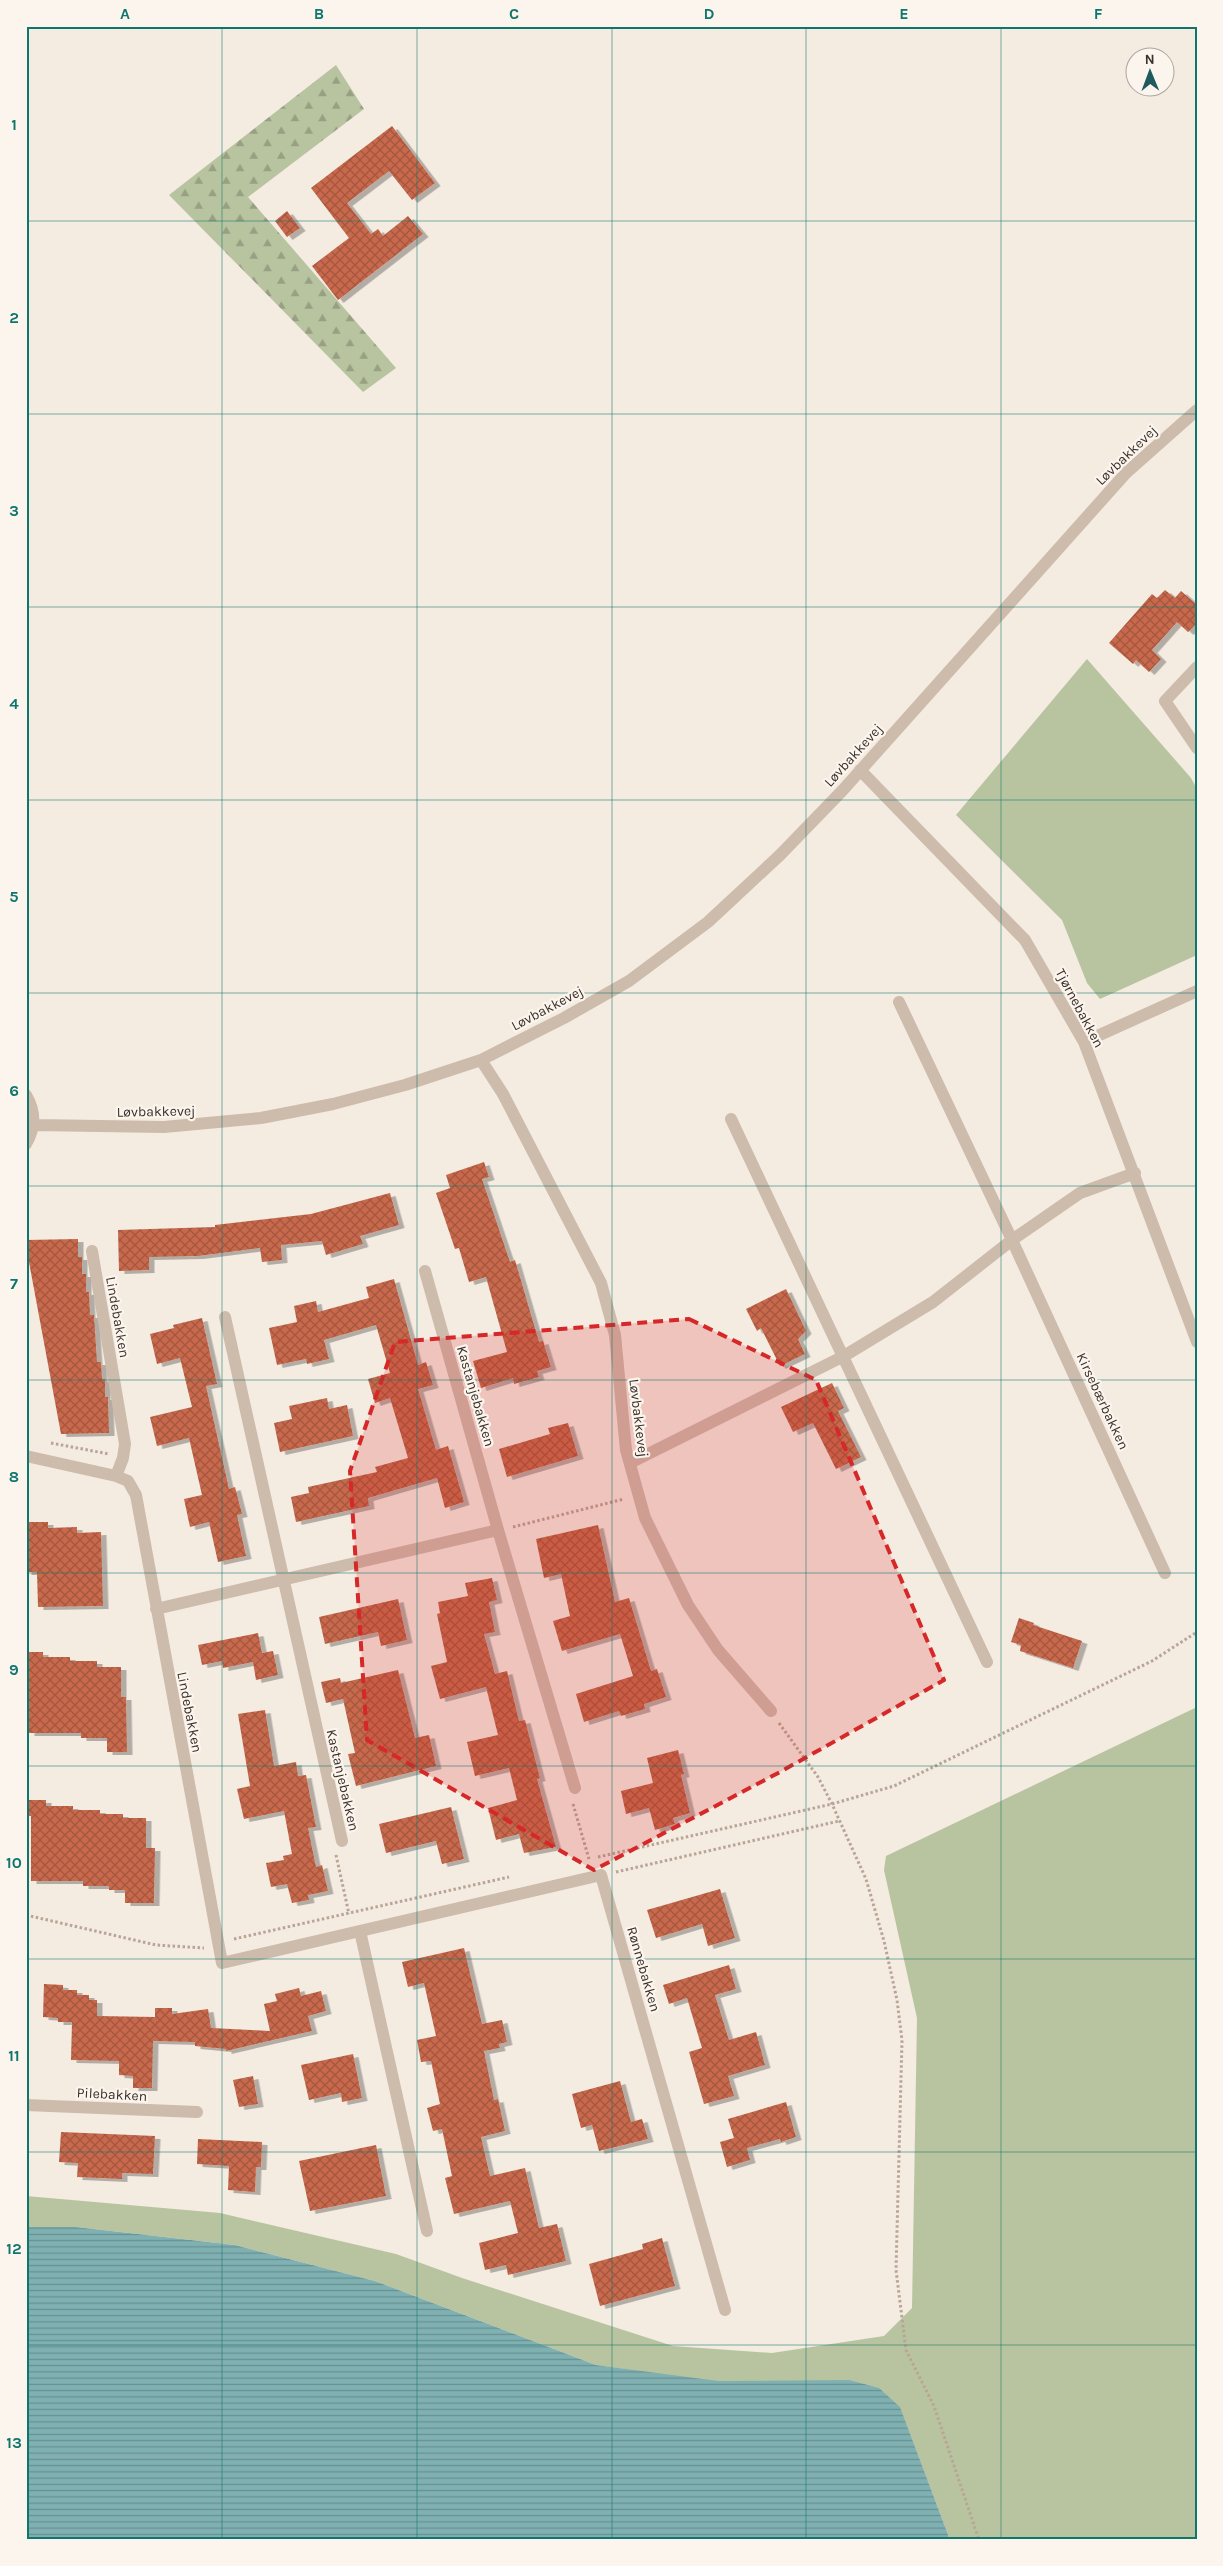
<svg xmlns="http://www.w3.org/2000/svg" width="1223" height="2566" viewBox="0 0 1223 2566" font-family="Karla,sans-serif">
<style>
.grass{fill:#b8c4a0}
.forest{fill:url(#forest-firs)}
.water{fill:url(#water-rules)}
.building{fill:url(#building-cross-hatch);filter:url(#shadow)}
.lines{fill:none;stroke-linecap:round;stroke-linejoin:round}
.path{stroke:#b9a596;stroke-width:3;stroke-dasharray:2.5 2.5;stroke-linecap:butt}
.minor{stroke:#cdbbac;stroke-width:12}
.marked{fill:#d62828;fill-opacity:0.2;stroke:#d62828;stroke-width:4;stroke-dasharray:10 6;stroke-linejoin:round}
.grid{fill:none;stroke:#0f766e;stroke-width:1;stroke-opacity:0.55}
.labels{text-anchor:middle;stroke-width:4.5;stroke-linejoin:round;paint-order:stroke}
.street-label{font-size:14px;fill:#3b302b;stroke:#fbf5ee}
.neatline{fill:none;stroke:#0f766e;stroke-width:2}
.grid-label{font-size:16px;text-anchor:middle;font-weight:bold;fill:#0f766e}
</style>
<defs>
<pattern id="forest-firs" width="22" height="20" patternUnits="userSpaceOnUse" patternTransform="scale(1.25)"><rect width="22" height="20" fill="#b8c4a0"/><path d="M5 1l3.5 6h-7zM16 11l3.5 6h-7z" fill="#97a083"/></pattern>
<pattern id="water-rules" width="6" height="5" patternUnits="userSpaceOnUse" patternTransform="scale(1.25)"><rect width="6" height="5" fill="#7fb0b2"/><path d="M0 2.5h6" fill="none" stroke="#699091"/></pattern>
<pattern id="building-cross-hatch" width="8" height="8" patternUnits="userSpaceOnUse" patternTransform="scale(1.25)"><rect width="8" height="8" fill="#c8694b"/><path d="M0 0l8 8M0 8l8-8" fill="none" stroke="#a4573f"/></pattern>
<filter id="shadow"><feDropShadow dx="5.5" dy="3" stdDeviation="0" flood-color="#0004"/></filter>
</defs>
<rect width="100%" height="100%" fill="#f4ebe1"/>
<path class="grass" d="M1087,659L1191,778L1197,789V955L1100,999L1087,983L1062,920L956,815Z
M1197,1707V2540H950L900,2408L596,2365L375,2281L235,2245L76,2227H26V2196L220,2213L396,2254L462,2278L673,2346L772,2353L884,2336L912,2308L917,2018L884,1870L886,1856Z"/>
<path class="forest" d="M336,65L364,109L248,197L396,368L363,392L169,195Z"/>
<path class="water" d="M26,2227H76L235,2245L375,2281L596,2365L718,2381L849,2380L879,2388L900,2407L950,2540H26Z"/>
<path class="building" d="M392,126L435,183L412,200L389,171L347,203L371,234L378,229L383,236L408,216L423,234L338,300L312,266L349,238L311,188Z
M287,211L300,228L287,237L275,221Z
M1165,590L1175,598L1181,591L1197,605V623L1188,632L1177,622L1152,650L1161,659L1149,672L1136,660L1133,664L1109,643L1152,594L1157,598Z
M484,1162L489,1177L482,1179L510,1262L515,1260L539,1342L543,1341L551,1367L537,1371L539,1377L514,1384L513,1378L481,1388L473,1361L507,1352L486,1277L469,1282L459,1248L455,1249L436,1193L450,1188L446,1175Z
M390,1193L399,1225L360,1236L363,1244L326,1255L322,1241L281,1245L282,1260L262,1262L260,1248L198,1256L149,1257V1270L119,1271L118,1230L215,1227V1225L311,1214Z
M78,1239V1257H82V1274H86V1292H89L90,1315H94L97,1362H101L102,1379H105V1397H108L109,1433L61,1434L26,1246V1240Z
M394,1279L418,1365L426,1362L433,1385L418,1389L436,1450L448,1446L464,1502L445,1508L437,1478L368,1498L369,1506L296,1522L291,1497L309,1493L308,1487L377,1472L375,1467L408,1458L390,1398L375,1403L368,1379L390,1373L376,1325L324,1340L329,1359L307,1364L306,1359L277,1365L269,1328L297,1322L294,1306L316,1301L318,1312L369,1298L366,1287Z
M786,1289L806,1331L798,1339L805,1354L780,1366L761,1328L757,1331L746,1309Z
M202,1318L217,1384L206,1386L229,1489L235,1487L242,1514L237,1515L246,1556L218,1562L209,1522L190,1527L184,1499L202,1495L189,1438L157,1446L150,1417L192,1407L180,1358L157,1364L150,1334L174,1328L173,1325Z
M832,1383L844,1408L838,1411L861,1457L836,1469L813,1423L793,1432L781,1407Z
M327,1398L329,1409L347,1405L353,1436L280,1452L274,1423L292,1419L289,1406Z
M568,1423L578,1456L507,1477L499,1449L550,1434L548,1428Z
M26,1522H48V1528L77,1527V1533L101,1532L103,1606L38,1607L37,1572H26Z
M598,1525L615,1602L629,1598L651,1671L657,1669L666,1697L644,1704L645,1709L621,1716L619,1711L584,1722L576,1694L633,1676L620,1634L562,1651L553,1621L570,1616L561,1574L544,1578L536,1539Z
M492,1578L497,1600L489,1602L495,1632L484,1634L495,1674L507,1671L519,1721L525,1720L540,1778L537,1779L556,1847L524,1853L519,1834L496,1840L488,1808L517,1800L509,1768L475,1776L467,1742L498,1735L486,1687L440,1699L431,1666L447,1662L437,1614L440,1613L438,1602L468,1596L465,1583Z
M398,1599L407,1640L381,1646L378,1632L325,1644L319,1617Z
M1019,1618L1034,1623L1033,1625L1082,1641L1073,1668L1020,1651L1021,1645L1011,1642Z
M258,1633L262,1653L273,1651L278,1675L256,1680L253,1662L223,1668L222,1661L202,1665L198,1645Z
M26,1652H43V1657H70V1661H97V1667H121V1697H126L127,1752H107V1738H81V1733H29Z
M398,1670L415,1738L429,1735L436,1766L356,1786L348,1754L355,1753L343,1699L326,1703L321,1682L340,1678L341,1683Z
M265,1710L274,1766L296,1762L298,1776L306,1775L316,1827L308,1828L316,1867L322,1865L328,1891L308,1895L309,1900L292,1903L287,1884L271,1887L266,1863L284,1860L283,1856L292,1854L284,1811L244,1819L237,1789L250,1786L238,1714Z
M678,1750L684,1774L681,1775L690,1813L673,1818L675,1824L655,1830L649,1808L626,1814L621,1791L653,1783L647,1758Z
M28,1800H46V1806H73V1810H100V1814H123V1818H146V1848H155L154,1903H125V1890H109V1886H83V1881H31V1816H28Z
M451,1807L464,1859L442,1864L436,1841L386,1853L379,1824Z
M720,1889L735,1938L708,1946L702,1924L656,1938L647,1910Z
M464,1948L482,2024L502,2020L507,2042L499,2044L500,2048L484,2051L494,2100L498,2099L505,2131L481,2137L490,2176L525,2168L539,2228L557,2224L566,2261L508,2275L506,2265L485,2270L479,2243L518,2233L510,2201L454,2214L445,2178L452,2176L442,2129L433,2131L427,2108L440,2104L431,2061L421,2062L417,2040L436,2036L424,1983L408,1987L402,1962Z
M729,1965L736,1989L715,1995L729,2040L756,2032L765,2065L728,2076L734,2096L704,2104L689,2052L702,2048L687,1998L669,2004L663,1985Z
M44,1984L63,1985V1990H77V1995H89V2000H97V2016L155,2017V2008H172V2014L208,2009L211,2028L270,2031L264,2004L277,2001L275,1994L299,1988L301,1996L321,1991L326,2011L308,2016L312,2031L226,2051V2049L195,2046V2042L153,2041L152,2088H133V2076L119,2075V2061L71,2060L72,2022H58V2018L43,2017Z
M353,2054L362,2098L342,2102L341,2093L309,2100L301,2065Z
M253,2076L258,2104L239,2107L233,2080Z
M620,2081L631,2122L642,2119L648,2139L599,2151L592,2125L581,2128L572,2094Z
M786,2102L796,2137L781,2142L780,2139L747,2148L750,2160L727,2167L720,2142L734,2138L728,2119Z
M61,2132L155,2136L153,2174L122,2173V2179L77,2177L78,2163L59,2162Z
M198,2139L262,2142L261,2167H256L255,2192L228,2190L229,2166L197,2164Z
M376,2145L386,2196L310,2211L299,2161Z
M662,2238L675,2286L600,2306L589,2264L643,2249L642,2244Z"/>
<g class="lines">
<path class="path" d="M51,1443L109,1454
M513,1527L624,1499
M779,1723L818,1777L832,1804L866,1879L884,1941L897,2000L902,2040L896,2270L906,2350L934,2406L979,2540
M573,1804L589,1859
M336,1855L349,1914
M598,1857L832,1804L894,1786L1152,1661L1197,1632
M616,1872L839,1821
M26,1915L156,1945L204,1948
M234,1939L509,1877"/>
<path class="minor" d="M1197,667L1165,701L1197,748
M860,770L1025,940L1084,1042L1197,1342
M899,1002L1012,1240L1165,1573
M1084,1042L1197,991
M481,1060L503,1094L601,1283L615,1335L626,1450L645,1518L688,1605L718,1650L771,1711
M26,1095C36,1112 36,1127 26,1144
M731,1119L987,1662
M34,1125L164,1127L261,1118L333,1104L405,1085L481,1060L564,1018L629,981L708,922L780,855L842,791L1126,473L1197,410
M92,1251L125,1444L123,1458L116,1476
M425,1271L498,1530L575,1788
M225,1317L342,1841
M26,1456L116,1476L128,1481L136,1495L222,1963L601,1875L725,2310
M630,1463L844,1356L933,1302L1012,1240L1080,1193L1135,1173
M156,1609L498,1530
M360,1931L427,2231
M26,2105L197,2112"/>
</g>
<path class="marked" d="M689,1319L816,1380L944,1680L780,1772L594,1870L367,1740L350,1471L395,1342Z"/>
<path class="grid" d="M222,26V2540M417,26V2540M612,26V2540M806,26V2540M1001,26V2540M26,221H1197M26,414H1197M26,607H1197M26,800H1197M26,993H1197M26,1186H1197M26,1380H1197M26,1573H1197M26,1766H1197M26,1959H1197M26,2152H1197M26,2345H1197"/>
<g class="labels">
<g class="street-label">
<text transform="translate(1126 455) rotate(-44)" y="5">Løvbakkevej</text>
<text transform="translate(853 755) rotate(-48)" y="5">Løvbakkevej</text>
<text transform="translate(547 1008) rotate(-28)" y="5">Løvbakkevej</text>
<text transform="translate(1080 1008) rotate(62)" y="5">Tjørnebakken</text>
<text transform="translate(156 1111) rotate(-1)" y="5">Løvbakkevej</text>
<text transform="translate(118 1317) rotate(80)" y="5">Lindebakken</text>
<text transform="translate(476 1396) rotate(74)" y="5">Kastanjebakken</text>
<text transform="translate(1103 1401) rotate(65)" y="5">Kirsebærbakken</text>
<text transform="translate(639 1418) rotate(83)" y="5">Løvbakkevej</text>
<text transform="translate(190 1712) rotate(79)" y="5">Lindebakken</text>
<text transform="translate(343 1780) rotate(77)" y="5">Kastanjebakken</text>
<text transform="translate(644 1969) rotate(74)" y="5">Rønnebakken</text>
<text transform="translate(112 2094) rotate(3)" y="5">Pilebakken</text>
</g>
</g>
<rect width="1223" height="2566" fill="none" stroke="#fbf5ee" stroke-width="55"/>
<g transform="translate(1150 72) rotate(359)"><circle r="24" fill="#fbf5ee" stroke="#aea6a0"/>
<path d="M0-4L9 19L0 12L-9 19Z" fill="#1f5a5e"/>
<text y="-8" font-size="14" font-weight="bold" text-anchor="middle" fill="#3b302b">N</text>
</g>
<rect x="28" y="28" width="1168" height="2510" class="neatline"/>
<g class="grid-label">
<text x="125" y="19">A</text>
<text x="319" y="19">B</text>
<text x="514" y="19">C</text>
<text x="709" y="19">D</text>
<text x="904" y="19">E</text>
<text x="1098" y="19">F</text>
<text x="14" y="130">1</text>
<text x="14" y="323">2</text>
<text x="14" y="516">3</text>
<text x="14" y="709">4</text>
<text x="14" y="902">5</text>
<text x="14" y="1096">6</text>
<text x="14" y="1289">7</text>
<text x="14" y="1482">8</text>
<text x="14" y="1675">9</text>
<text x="14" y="1868">10</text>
<text x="14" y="2061">11</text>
<text x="14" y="2254">12</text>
<text x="14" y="2448">13</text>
</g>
</svg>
